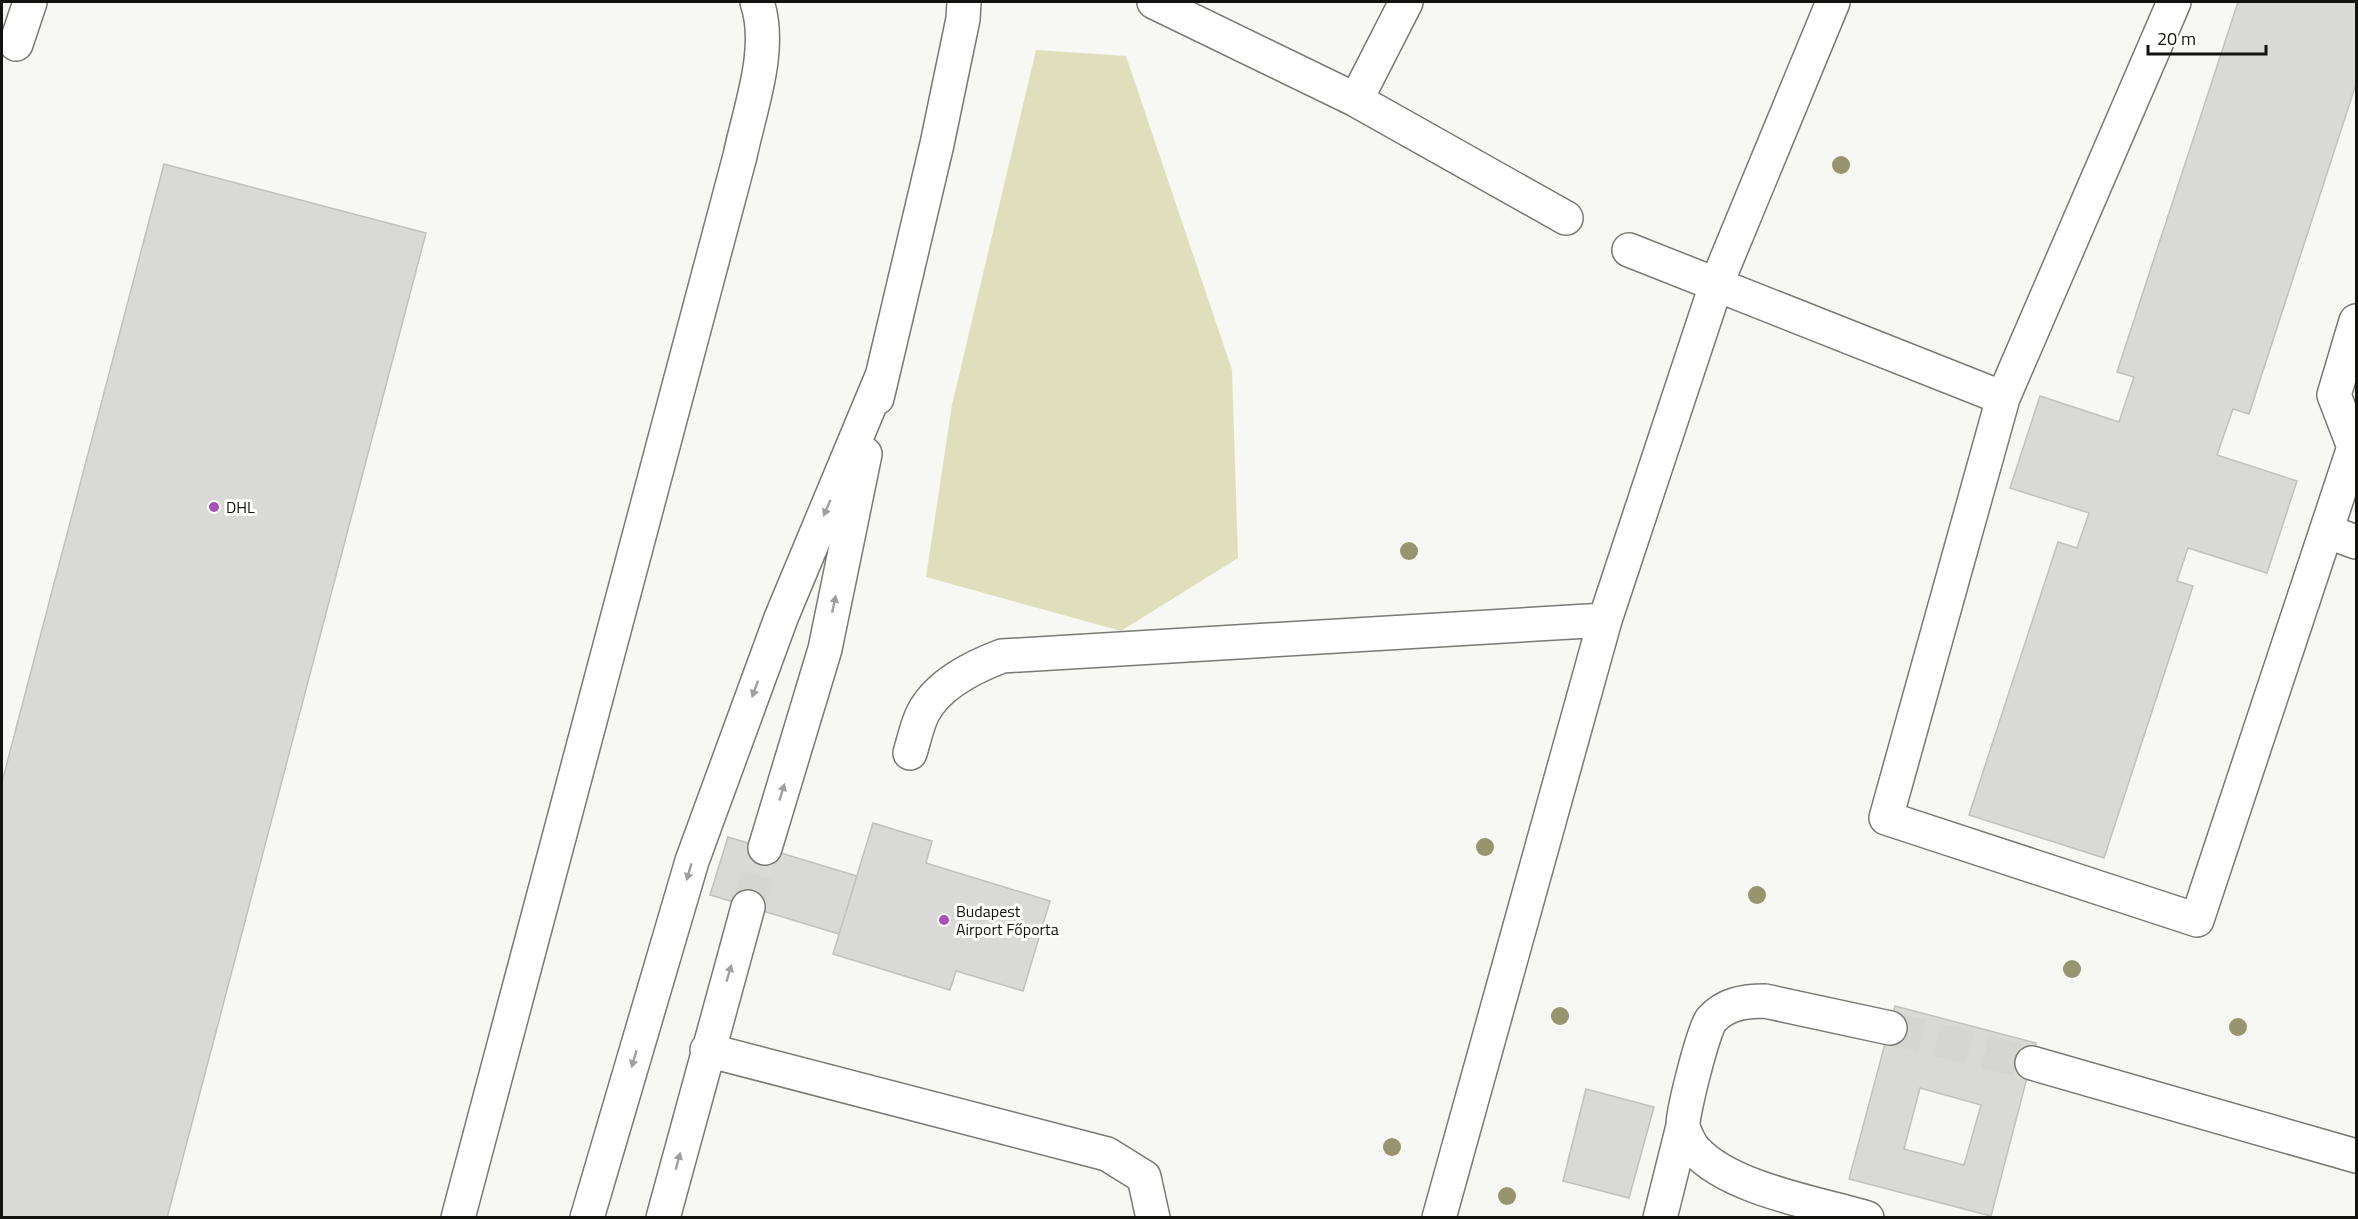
<svg xmlns="http://www.w3.org/2000/svg" width="2358" height="1219" viewBox="0 0 2358 1219" font-family="'Titillium Web',sans-serif">
<style>
.green{fill:#e0dfbc}
.building{fill:#d9d9d5;stroke:#c1c1bd;stroke-width:1.5;fill-rule:evenodd}
.lines{fill:none;stroke-linecap:round;stroke-linejoin:round}
.minor-tunnel{stroke:#d5d5d1;stroke-width:33;stroke-dasharray:33 16;stroke-linecap:butt}
.minor-casing{stroke:#797975;stroke-width:36}
.minor{stroke:#fff;stroke-width:33}
.tree{fill:#97956d}
.oneway{fill:#a0a0a0}
.poi-dot{fill:#a850bc;stroke:#fffffe;stroke-width:2}
.labels{text-anchor:middle;stroke-width:6;stroke-linejoin:round;paint-order:stroke}
.poi-label{font-size:16px;fill:#121211;stroke:#fffffe;text-anchor:start}
</style>
<rect width="100%" height="100%" fill="#f7f7f3"/>
<path class="green" d="M1036,50L1126,56L1232,370L1238,558L1121,631L926,577L952,405Z"/>
<path class="building" d="M2238,2H2356V84L2249,414L2233,409L2217,455L2297,481L2267,573L2188,548L2177,581L2193,586L2104,858L1969,815L2058,542L2077,548L2089,513L2010,488L2040,396L2119,422L2134,377L2117,372Z
M164,164L426,233L167,1218H2V782Z
M873,823L932,841L926,863L1050,901L1023,991L956,971L950,990L833,954Z
M728,837L857,876L839,934L710,895Z
M1895,1006L2036,1043L1991,1216L1849,1179ZM1920,1088L1981,1105L1964,1165L1904,1149Z
M1586,1089L1654,1107L1629,1198L1563,1181Z"/>
<g class="lines">
<path class="minor-tunnel" d="M748,907L765,848
M1890,1028L2032,1063"/>
<g class="minor-casing">
<path id="minor" d="M1154,2L1356,100L1566,218
M2174,2L2003,398L1886,818L2197,920L2354,447L2334,395L2356,321
M16,44L30,2
M1356,100L1406,2
M1629,250L2003,398
M877,398L937,144L963,19L964,2
M2326,531L2356,542
M910,753C914,740 917,725 923,713C938,684 973,667 1002,656L1605,620
M765,848L825,649L865,454
M707,1050L1107,1154L1144,1177L1153,1218
M2032,1063L2356,1156
M458,1218L740,156C750,108 773,49 757,2
M587,1218L692,861L781,618L882,376
M663,1218L748,907
M1439,1218L1605,620L1716,285L1833,2
M1660,1218L1683,1126
M1867,1218C1817,1203 1730,1189 1695,1150C1691,1146 1684,1132 1683,1126C1682,1114 1704,1028 1711,1020C1725,1004 1744,1001 1765,1001L1890,1028"/>
</g>
<use href="#minor" class="minor"/>
</g>
<g class="tree">
<circle cx="1841" cy="165" r="9"/>
<circle cx="1409" cy="551" r="9"/>
<circle cx="1485" cy="847" r="9"/>
<circle cx="1757" cy="895" r="9"/>
<circle cx="2072" cy="969" r="9"/>
<circle cx="1560" cy="1016" r="9"/>
<circle cx="2238" cy="1027" r="9"/>
<circle cx="1392" cy="1147" r="9"/>
<circle cx="1507" cy="1196" r="9"/>
</g>
<defs><path id="oneway-solid" d="M-6-.8H1V-3.2L6.5 0L1 3.2V.8H-6Z" transform="scale(1.5)"/></defs>
<g class="oneway">
<use href="#oneway-solid" transform="translate(827 508) rotate(113)"/>
<use href="#oneway-solid" transform="translate(834 604) rotate(-78)"/>
<use href="#oneway-solid" transform="translate(755 689) rotate(110)"/>
<use href="#oneway-solid" transform="translate(782 792) rotate(-73)"/>
<use href="#oneway-solid" transform="translate(689 872) rotate(106)"/>
<use href="#oneway-solid" transform="translate(729 973) rotate(-74)"/>
<use href="#oneway-solid" transform="translate(634 1059) rotate(106)"/>
<use href="#oneway-solid" transform="translate(678 1161) rotate(-75)"/>
</g>
<g class="poi-dot">
<circle cx="214" cy="507" r="6"/>
<circle cx="944" cy="920" r="6"/>
</g>
<g class="labels">
<g class="poi-label">
<text x="226" y="513">DHL</text>
<text x="956" y="917">Budapest<tspan x="956" dy="18">Airport Főporta</tspan></text>
</g>
</g>
<rect width="2358" height="1219" fill="none" stroke="#121211" stroke-width="6"/>
<path d="M2148 45v9h118v-9" fill="none" stroke="#121211" stroke-width="3"/>
<text x="2157" y="45" font-size="18" fill="#121211" stroke="#fffffe" stroke-width="4.5" paint-order="stroke">20 m</text>
</svg>
